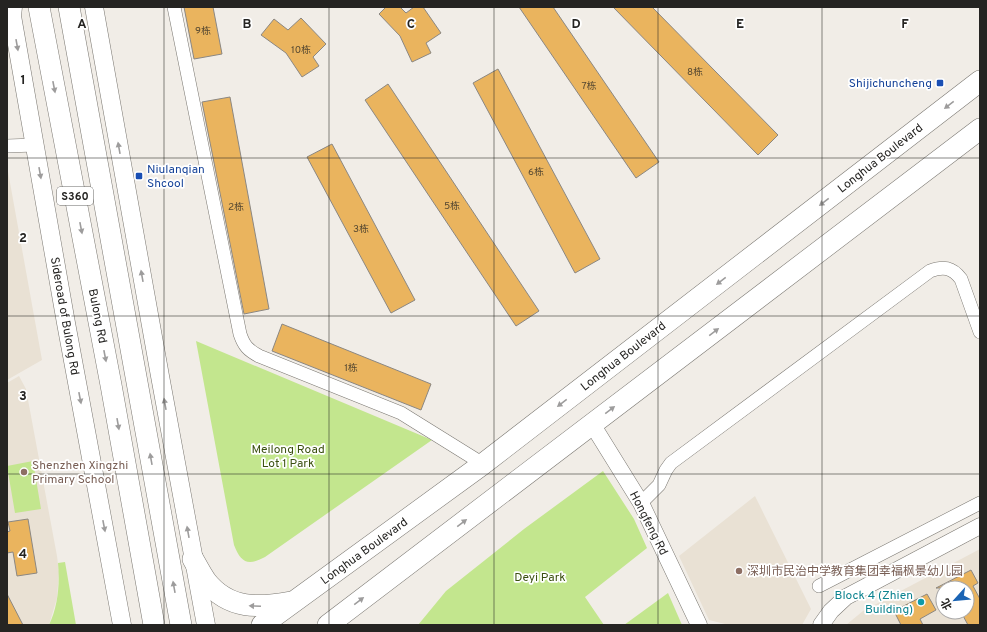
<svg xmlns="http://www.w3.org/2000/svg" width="987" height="632" viewBox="0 0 987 632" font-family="Overpass,'Noto Sans SC',sans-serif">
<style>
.built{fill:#e9e1d4;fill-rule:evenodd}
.green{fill:#c3e68e}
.building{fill:#eab45e;stroke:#8b8782}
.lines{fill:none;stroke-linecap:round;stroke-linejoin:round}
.minor-casing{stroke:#7b7872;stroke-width:14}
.tertiary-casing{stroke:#7b7872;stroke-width:17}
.secondary-casing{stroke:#7b7872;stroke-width:19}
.primary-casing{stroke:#7b7872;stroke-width:22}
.minor{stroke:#fff;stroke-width:13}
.tertiary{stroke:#fff;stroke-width:16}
.secondary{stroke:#fff;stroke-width:18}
.primary{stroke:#fff;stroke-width:21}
.oneway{fill:#9d9c9c}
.grid{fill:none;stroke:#252422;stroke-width:1;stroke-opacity:0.55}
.transit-dot{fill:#1a4fb4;stroke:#fff;stroke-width:1.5}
.education-dot{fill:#8d6e63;stroke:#fff;stroke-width:1.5}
.culture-dot{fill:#0f9aa8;stroke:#fff;stroke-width:1.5}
.labels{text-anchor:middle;stroke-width:3.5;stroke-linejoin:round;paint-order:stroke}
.number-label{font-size:10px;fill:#564831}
.shield{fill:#fff;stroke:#666664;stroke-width:1}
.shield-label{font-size:11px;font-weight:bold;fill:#252422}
.transit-label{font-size:12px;fill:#164399;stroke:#fff;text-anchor:end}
.street-label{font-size:12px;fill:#252422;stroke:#fff}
.park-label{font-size:12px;fill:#3b5010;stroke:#fff}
.education-label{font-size:12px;fill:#785e54;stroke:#fff;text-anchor:start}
.culture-label{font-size:12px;fill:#0d838f;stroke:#fff;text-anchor:end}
.grid-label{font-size:13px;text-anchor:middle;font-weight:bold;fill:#252422;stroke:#fff;stroke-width:3.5;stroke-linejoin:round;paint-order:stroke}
</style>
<rect width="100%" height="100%" fill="#f1ede7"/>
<path class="built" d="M7,166L42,360L7,380Z
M19,376L26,389L57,556L59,572L57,598L49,625H7V383Z
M755,496L811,609L802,625H729L709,620L679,556Z
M980,549V625H846L863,611ZM943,588H967V612H943Z"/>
<path class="green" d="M196,341L432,440L265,557C248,566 241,563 234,545Z
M33,461L41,509L15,513L7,466Z
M603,471L634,519L647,548L585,597L604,625H418L446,591L524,529Z
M65,562L76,625H49C58,607 60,583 58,563Z
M668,593L682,625H624Z"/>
<path class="building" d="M184,7H213L222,54L194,59Z
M386,7H400L406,13L414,7H423L441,33L426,43L431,53L412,62L400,36L379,14Z
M519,7H553L659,162L636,178Z
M613,7H652L778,135L758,155Z
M301,18L326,44L313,57L319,66L302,77L286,53L261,35L274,19L288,30Z
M498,69L600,259L575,273L473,83Z
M388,84L539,311L516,326L365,100Z
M230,97L269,309L244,314L202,102Z
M332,144L415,300L391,313L307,157Z
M282,324L431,384L421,410L272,351Z
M28,519L37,573L17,576L13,552L7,553V532L10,531L8,522Z
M971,570L978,583L973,586L980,599V625H968L961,612H967V588H936Z
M7,594L23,625H7Z
M927,594L936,610L920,619L923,625H901L894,611Z"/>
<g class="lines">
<g class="minor-casing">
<path id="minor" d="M174,7L240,334C244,346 248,350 259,356L401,413L483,464
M7,146L35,145
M641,503L659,485L666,470L671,463L930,271C943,266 952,267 961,279L980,332
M819,586L980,503"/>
</g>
<g class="tertiary-casing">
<path id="tertiary" d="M592,424L641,503L699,625
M821,625L831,611L846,597L980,526"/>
</g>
<g class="secondary-casing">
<path id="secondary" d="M13,7L12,16L66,323L122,625
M94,7L160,376L206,625"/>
</g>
<g class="primary-casing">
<path id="primary" d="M39,7L111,385L154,625
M69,7L181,625
M193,559C197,566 201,574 206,581C229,610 259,608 291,602
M262,625L483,464L980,81
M328,625L980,129"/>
</g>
<use href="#minor" class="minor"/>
<use href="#tertiary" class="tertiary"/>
<use href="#secondary" class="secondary"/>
<use href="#primary" class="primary"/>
</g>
<defs><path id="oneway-solid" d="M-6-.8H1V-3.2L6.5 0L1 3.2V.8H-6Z"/></defs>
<g class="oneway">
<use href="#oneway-solid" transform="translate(17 45) rotate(80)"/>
<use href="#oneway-solid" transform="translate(54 87) rotate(79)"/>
<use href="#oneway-solid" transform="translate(949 105) rotate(142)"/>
<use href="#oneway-solid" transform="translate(119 148) rotate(-100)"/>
<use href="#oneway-solid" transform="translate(40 173) rotate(80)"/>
<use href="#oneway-solid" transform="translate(824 202) rotate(142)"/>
<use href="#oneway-solid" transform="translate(81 228) rotate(79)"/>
<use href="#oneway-solid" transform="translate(142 276) rotate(-100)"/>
<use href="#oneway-solid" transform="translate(721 281) rotate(142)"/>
<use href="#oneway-solid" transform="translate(714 332) rotate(-37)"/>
<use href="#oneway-solid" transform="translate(105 356) rotate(79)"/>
<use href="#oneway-solid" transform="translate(80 398) rotate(79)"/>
<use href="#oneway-solid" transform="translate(562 403) rotate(142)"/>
<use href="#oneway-solid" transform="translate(165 404) rotate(-100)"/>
<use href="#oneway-solid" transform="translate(610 410) rotate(-37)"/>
<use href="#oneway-solid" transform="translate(118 424) rotate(80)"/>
<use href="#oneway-solid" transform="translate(151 459) rotate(-100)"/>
<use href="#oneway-solid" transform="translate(462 523) rotate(-37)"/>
<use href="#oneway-solid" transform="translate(104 526) rotate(79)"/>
<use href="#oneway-solid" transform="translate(188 532) rotate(-100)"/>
<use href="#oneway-solid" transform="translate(174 587) rotate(-100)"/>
<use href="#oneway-solid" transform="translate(359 601) rotate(-37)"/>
<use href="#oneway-solid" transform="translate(255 606) rotate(-177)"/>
</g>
<path class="grid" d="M164,7V625M329,7V625M494,7V625M658,7V625M822,7V625M7,158H980M7,316H980M7,474H980"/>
<g class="transit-dot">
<rect x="936" y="79" width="8" height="8" rx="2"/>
<rect x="135" y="172" width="8" height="8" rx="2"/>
</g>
<g class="education-dot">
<circle cx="24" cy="472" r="4"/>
<circle cx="739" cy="571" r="4"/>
</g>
<circle class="culture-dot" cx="921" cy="602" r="4"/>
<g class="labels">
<g class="number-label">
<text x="203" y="34">9栋</text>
<text x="301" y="53">10栋</text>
<text x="695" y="75">8栋</text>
<text x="589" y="89">7栋</text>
<text x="536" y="175">6栋</text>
<text x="452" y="209">5栋</text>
<text x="236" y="210">2栋</text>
<text x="361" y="232">3栋</text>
<text x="351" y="371">1栋</text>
</g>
<rect class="shield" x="57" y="187" width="36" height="18" rx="3"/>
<g class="shield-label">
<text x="75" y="200">S360</text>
</g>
<g class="transit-label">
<text x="932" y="87">Shijichuncheng</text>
<text x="147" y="173" text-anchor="start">Niulanqian<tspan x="147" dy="14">Shcool</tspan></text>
</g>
<g class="street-label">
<text transform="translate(880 158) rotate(-38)" y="4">Longhua Boulevard</text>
<text transform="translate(65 316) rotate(80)" y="4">Sideroad of Bulong Rd</text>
<text transform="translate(98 316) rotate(79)" y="4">Bulong Rd</text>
<text transform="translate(623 356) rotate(-38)" y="4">Longhua Boulevard</text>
<text transform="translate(649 523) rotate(63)" y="4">Hongfeng Rd</text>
<text transform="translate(364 551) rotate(-36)" y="4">Longhua Boulevard</text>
</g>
<g class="park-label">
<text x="288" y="453">Meilong Road<tspan x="288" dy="14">Lot 1 Park</tspan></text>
<text x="540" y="581">Deyi Park</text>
</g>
<g class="education-label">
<text x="32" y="469">Shenzhen Xingzhi<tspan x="32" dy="14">Primary School</tspan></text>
<text x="747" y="575">深圳市民治中学教育集团幸福枫景幼儿园</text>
</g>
<g class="culture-label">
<text x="913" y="599">Block 4 (Zhien<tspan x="913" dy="14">Building)</tspan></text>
</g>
</g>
<g class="grid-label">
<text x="82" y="28">A</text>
<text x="247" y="28">B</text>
<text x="411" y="28">C</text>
<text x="576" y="28">D</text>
<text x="740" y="28">E</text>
<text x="905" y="28">F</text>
<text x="23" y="84">1</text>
<text x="23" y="242">2</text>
<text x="23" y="400">3</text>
<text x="23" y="558">4</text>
</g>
<rect width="987" height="632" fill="none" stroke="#252422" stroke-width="16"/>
<g transform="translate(955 600) rotate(243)"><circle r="19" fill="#ffffff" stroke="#a8a7a7"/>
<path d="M0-3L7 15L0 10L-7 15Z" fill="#1b64b4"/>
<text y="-6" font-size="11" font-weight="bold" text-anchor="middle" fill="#252422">北</text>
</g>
</svg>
